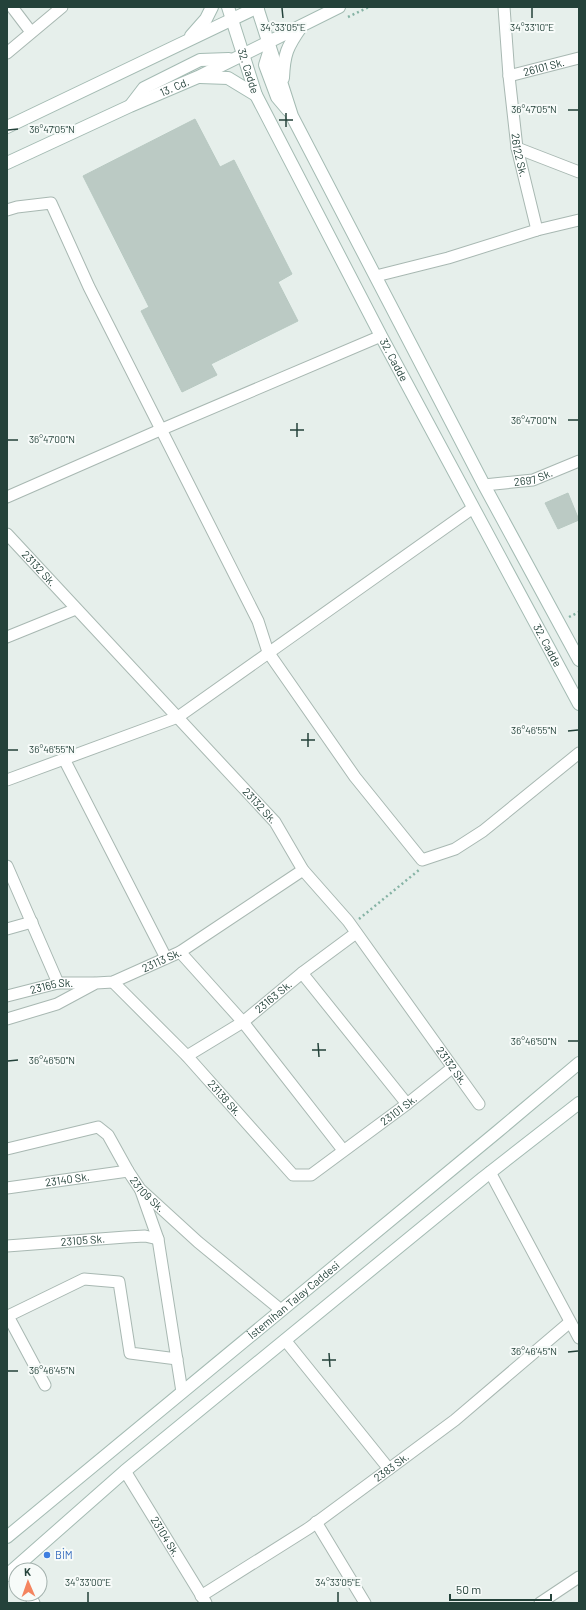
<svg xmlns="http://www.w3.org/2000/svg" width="586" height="1610" viewBox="0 0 586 1610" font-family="Barlow,sans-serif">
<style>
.building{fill:#bbcac4;stroke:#b8c9c2}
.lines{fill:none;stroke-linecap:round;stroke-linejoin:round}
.street-casing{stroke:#a8b8b2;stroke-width:13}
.secondary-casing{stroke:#a4bbb3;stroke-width:14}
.path{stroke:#86b3a5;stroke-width:2.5;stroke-dasharray:2 3;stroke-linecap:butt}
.street{stroke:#fff;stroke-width:11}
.secondary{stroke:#fff;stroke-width:12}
.ticks{fill:none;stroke:#24423a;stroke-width:1.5}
.shop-dot{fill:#3f7fe0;stroke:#f7fbf9;stroke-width:1.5}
.labels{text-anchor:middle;stroke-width:4;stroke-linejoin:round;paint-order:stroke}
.street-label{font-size:11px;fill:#24423a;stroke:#f7fbf9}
.shop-label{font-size:11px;fill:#366cbe;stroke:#f7fbf9;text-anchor:start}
.ticks-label{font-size:10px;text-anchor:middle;fill:#24423a;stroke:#f7fbf9;stroke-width:4;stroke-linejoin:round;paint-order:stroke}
</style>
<rect width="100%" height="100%" fill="#e6efeb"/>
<path class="building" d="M195,119L220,167L234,160L292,274L278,282L298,321L211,364L217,375L182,392L141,311L149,307L83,176Z
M568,493L579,520L558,529L545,503Z"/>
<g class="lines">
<g class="street-casing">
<g id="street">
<path d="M12,7L31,32"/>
<path id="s1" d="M504,7L509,76L517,148L537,230"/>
<path d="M7,53L62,7"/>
<path id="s2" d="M509,76L579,58"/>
<path d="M517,148L579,172"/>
<path d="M7,210L17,207L51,203L89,287L258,621L268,652L355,777L422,860L455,849L483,831L579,753"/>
<path d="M376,276L448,258L537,230L579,220"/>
<path id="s3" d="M484,485L533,480L579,461"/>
<path d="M7,497L160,430L381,336"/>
<path id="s4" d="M7,534L275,822L303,870L348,921L479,1104"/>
<path d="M7,637L76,609"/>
<path d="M64,759L166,958"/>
<path d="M7,780L178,717L473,508"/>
<path d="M7,866L58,983"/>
<path d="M7,929L32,922"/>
<path d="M180,952L243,1022L343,1150"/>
<path d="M302,973L407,1104"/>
<path id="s5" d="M113,982L187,1056L293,1175H311L407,1104L452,1068"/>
<path id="s6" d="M7,996L58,983H94"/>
<path id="s7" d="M7,1019L57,1004L96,983L113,982L180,952L303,870"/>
<path id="s8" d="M187,1056L243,1022L302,973L356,933"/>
<path id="s9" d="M7,1149L98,1127L108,1135L128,1171L140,1189L198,1242L281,1310"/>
<path d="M490,1172L579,1338"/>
<path id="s10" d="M7,1188L128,1171"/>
<path d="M141,1191L158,1239L182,1392"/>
<path id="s11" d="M7,1246L126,1237L145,1236L158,1239"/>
<path d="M285,1340L389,1469"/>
<path d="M45,1385L8,1316L84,1279L119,1282L130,1353L177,1359"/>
<path id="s12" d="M125,1471L206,1603"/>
<path d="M316,1522L365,1603"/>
<path d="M29,1594L34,1603"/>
<path id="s13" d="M201,1596L309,1528L389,1469L455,1420L570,1322"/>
<path d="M540,1603L579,1577"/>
</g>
</g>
<g class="secondary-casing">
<g id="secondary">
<path id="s14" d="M228,7L256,95L381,336L579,704"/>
<path d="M257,7L292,116L484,485L579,660"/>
<path d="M191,36L206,19L212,7"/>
<path d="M270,49L265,65L277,97L288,110"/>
<path d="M200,77L228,78L256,95"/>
<path d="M283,78C284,54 287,47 301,27"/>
<path d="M131,105L144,88L200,60L229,59"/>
<path d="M7,127L258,7"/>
<path id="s15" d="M7,163L130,106L198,77L339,7"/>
<path id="s16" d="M7,1537L497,1132L579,1063"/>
<path d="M7,1575L125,1471L483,1178L579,1103"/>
</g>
</g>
<path class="path" d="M348,17L369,7
M569,617L579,612
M359,919L419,870"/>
<use href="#street" class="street"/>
<use href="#secondary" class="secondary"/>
</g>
<path class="ticks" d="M282,8L283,18M532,8V18M568,110H578M286,113V127M279,120H293M8,130L18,129M568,420H578M297,423V437M290,430H304M8,440H18M568,731L578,730M308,733V747M301,740H315M8,750H18M568,1041H578M318,1043L319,1057M312,1050H326M8,1061L18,1060M568,1352L578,1351M329,1353L330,1367M322,1360H336M8,1371H18M88,1592V1602M338,1592V1602"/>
<circle class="shop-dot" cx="47" cy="1555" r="4"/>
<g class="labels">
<g class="street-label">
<text dy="4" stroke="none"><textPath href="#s2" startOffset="36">26101 Sk.</textPath></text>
<text dy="4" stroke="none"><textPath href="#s14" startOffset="67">32. Cadde</textPath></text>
<text dy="4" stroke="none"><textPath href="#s15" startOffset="184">13. Cd.</textPath></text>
<text dy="4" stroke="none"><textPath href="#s1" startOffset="149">26122 Sk.</textPath></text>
<text dy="4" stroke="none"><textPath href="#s14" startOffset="391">32. Cadde</textPath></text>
<text dy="4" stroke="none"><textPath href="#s3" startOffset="50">2697 Sk.</textPath></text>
<text dy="4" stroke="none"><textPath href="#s4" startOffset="47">23132 Sk.</textPath></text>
<text dy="4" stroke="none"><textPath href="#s14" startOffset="715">32. Cadde</textPath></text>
<text dy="4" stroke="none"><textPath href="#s4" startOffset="371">23132 Sk.</textPath></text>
<text dy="4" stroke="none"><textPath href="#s7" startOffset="167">23113 Sk.</textPath></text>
<text dy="4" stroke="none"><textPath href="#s6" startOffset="46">23165 Sk.</textPath></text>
<text dy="4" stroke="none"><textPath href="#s8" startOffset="105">23163 Sk.</textPath></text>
<text dy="4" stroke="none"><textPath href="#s4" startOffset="695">23132 Sk.</textPath></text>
<text dy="4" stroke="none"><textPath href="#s5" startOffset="161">23138 Sk.</textPath></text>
<text dy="4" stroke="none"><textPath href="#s5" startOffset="391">23101 Sk.</textPath></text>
<text dy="4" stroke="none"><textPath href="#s10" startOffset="61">23140 Sk.</textPath></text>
<text dy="4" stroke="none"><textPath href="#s9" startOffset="178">23109 Sk.</textPath></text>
<text dy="4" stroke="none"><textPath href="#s11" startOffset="76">23105 Sk.</textPath></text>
<text dy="4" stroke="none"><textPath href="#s16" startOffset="372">İstemihan Talay Caddesi</textPath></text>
<text dy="4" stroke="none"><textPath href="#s13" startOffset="230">2383 Sk.</textPath></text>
<text dy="4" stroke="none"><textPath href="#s12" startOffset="77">23104 Sk.</textPath></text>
</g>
<g class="shop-label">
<text x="55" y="1559">BİM</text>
</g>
</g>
<g class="ticks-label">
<text x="283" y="31">34°33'05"E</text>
<text x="532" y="31">34°33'10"E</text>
<text x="534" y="113">36°47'05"N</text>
<text x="52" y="133">36°47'05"N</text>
<text x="534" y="424">36°47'00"N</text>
<text x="52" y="443">36°47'00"N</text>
<text x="534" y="734">36°46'55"N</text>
<text x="52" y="753">36°46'55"N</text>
<text x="534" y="1045">36°46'50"N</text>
<text x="52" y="1064">36°46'50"N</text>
<text x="534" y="1355">36°46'45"N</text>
<text x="52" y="1374">36°46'45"N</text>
<text x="88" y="1586">34°33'00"E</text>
<text x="338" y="1586">34°33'05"E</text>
</g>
<rect width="586" height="1610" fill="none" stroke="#24423a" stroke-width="16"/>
<g transform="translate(28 1582) rotate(358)"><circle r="19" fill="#f7fbf9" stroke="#a3b1ad"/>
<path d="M0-3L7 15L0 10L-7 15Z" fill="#f4845f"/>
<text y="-6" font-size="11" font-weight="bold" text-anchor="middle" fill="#24423a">K</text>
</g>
<path d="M450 1594v6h101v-6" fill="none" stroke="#24423a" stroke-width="2"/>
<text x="456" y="1594" font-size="12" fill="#24423a" stroke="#f7fbf9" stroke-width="3" paint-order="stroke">50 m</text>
</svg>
